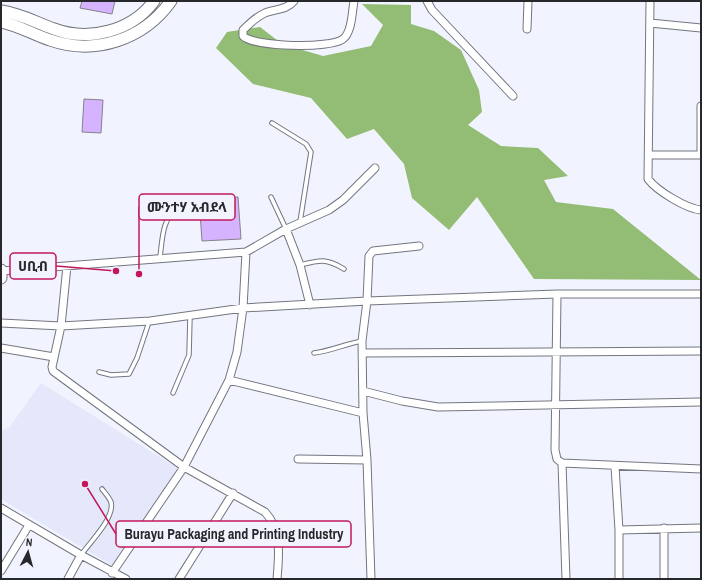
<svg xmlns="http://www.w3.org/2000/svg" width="702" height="580" viewBox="0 0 702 580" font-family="'Archivo Narrow','Noto Sans Ethiopic',sans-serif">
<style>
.built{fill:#e4e8fa}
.forest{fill:#93bc74}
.building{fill:#d6b3fe;stroke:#86828b}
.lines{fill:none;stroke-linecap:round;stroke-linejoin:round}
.lane-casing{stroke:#74767f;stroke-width:5.5}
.street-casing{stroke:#74767f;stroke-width:9}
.primary-casing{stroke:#74767f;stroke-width:13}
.lane{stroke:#fff;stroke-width:3.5}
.street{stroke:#fff;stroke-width:7}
.primary{stroke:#fff;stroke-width:11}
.leader{fill:none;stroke:#c2185b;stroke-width:1.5}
.callout-dot{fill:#c2185b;stroke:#f1f4fe;stroke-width:1.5}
.callout{fill:#f1f4fe;stroke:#c2185b;stroke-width:1.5}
.callout-label{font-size:14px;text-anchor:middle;font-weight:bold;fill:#27282b}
</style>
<rect width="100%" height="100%" fill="#f1f4fe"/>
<path class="built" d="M41,383L179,469L113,566L1,499V431L9,428Z"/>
<path class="forest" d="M362,4L411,5V24L434,31L461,50L479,90L482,112L468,125L501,146L538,148L568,176L544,180L556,202L613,209L701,280L534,279L477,197L449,230L412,198L404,164L374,129L347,139L311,98L253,84L216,48L227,32L260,27L282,44L323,56L371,46L383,25Z"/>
<path class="building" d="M82,1H115L112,14L80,8Z
M84,99L103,100L101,133L82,132Z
M238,197L241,239L202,241L199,199Z"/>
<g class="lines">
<g class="lane-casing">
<path id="lane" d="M272,123L306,144L311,152L300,222
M271,197L286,229
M160,257C163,233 162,222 179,203
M300,265C320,260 326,258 344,269
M314,353C331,351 345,344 362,341
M99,372L111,375L129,374L137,358L149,322
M173,393L189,355L190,316
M81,555C90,542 115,518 111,502C109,497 105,493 102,489"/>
</g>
<g class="street-casing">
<path id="street" d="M294,1C287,10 275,9 265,13C256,17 250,23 243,30V36C254,47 330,49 343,39C352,32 352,12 354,1
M427,1L432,10L513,96
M650,1L648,179C657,191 687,209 701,210
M650,23L701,28
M527,29L528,1
M701,106V155
M649,155H700
M286,229L300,265L310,305
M246,252L286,229L329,210L343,200L375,168
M67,266L61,326L52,367L53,371L184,467L265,512C282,530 279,556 277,579
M1,271L246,252L243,308L237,352L229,380L184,467L112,573
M557,294L555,450L557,459L562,463L701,469
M1,323L61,326L150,321L243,308L367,301L557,294H701
M1,348L54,357
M363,353L701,351
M229,380L363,413
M363,391L402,401L438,407L701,402
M298,459L367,460
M562,463L566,579
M615,466L619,530
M1,508L81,555L126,579
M664,528V579
M1,571L29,525
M68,579L81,555
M179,579L233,493
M371,579L367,460L363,413L362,341L367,301L369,256L373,251L419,246
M619,579V530L701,528"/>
</g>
<g class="primary-casing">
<path id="primary" d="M1,11C19,13 37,23 54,29C89,42 132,31 154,1
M1,22C18,25 34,35 50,40C95,56 144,39 171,1
M1,270V278"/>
</g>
<use href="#lane" class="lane"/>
<use href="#street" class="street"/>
<use href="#primary" class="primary"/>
</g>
<path class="leader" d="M139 274L139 207M116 271L56 266M85 484L116 534"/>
<g class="callout-dot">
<circle cx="139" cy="274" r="4"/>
<circle cx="116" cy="271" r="4"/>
<circle cx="85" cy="484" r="4"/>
</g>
<g class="callout">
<rect x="139" y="194" width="96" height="26" rx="4"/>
<rect x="10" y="253" width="46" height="26" rx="4"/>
<rect x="116" y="521" width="235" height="26" rx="4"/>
</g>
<g class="callout-label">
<text x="187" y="212">ሙንተሃ አብደላ</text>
<text x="33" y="271">ሀቢብ</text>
<text x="234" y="539">Burayu Packaging and Printing Industry</text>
</g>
<rect width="702" height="580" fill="none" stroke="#27282b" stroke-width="4"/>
<g transform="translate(28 552) rotate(6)" stroke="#f1f4fe" stroke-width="3" paint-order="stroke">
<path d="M0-3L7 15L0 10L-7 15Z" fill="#27282b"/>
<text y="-6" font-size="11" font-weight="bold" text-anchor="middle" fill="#27282b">N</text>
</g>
</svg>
